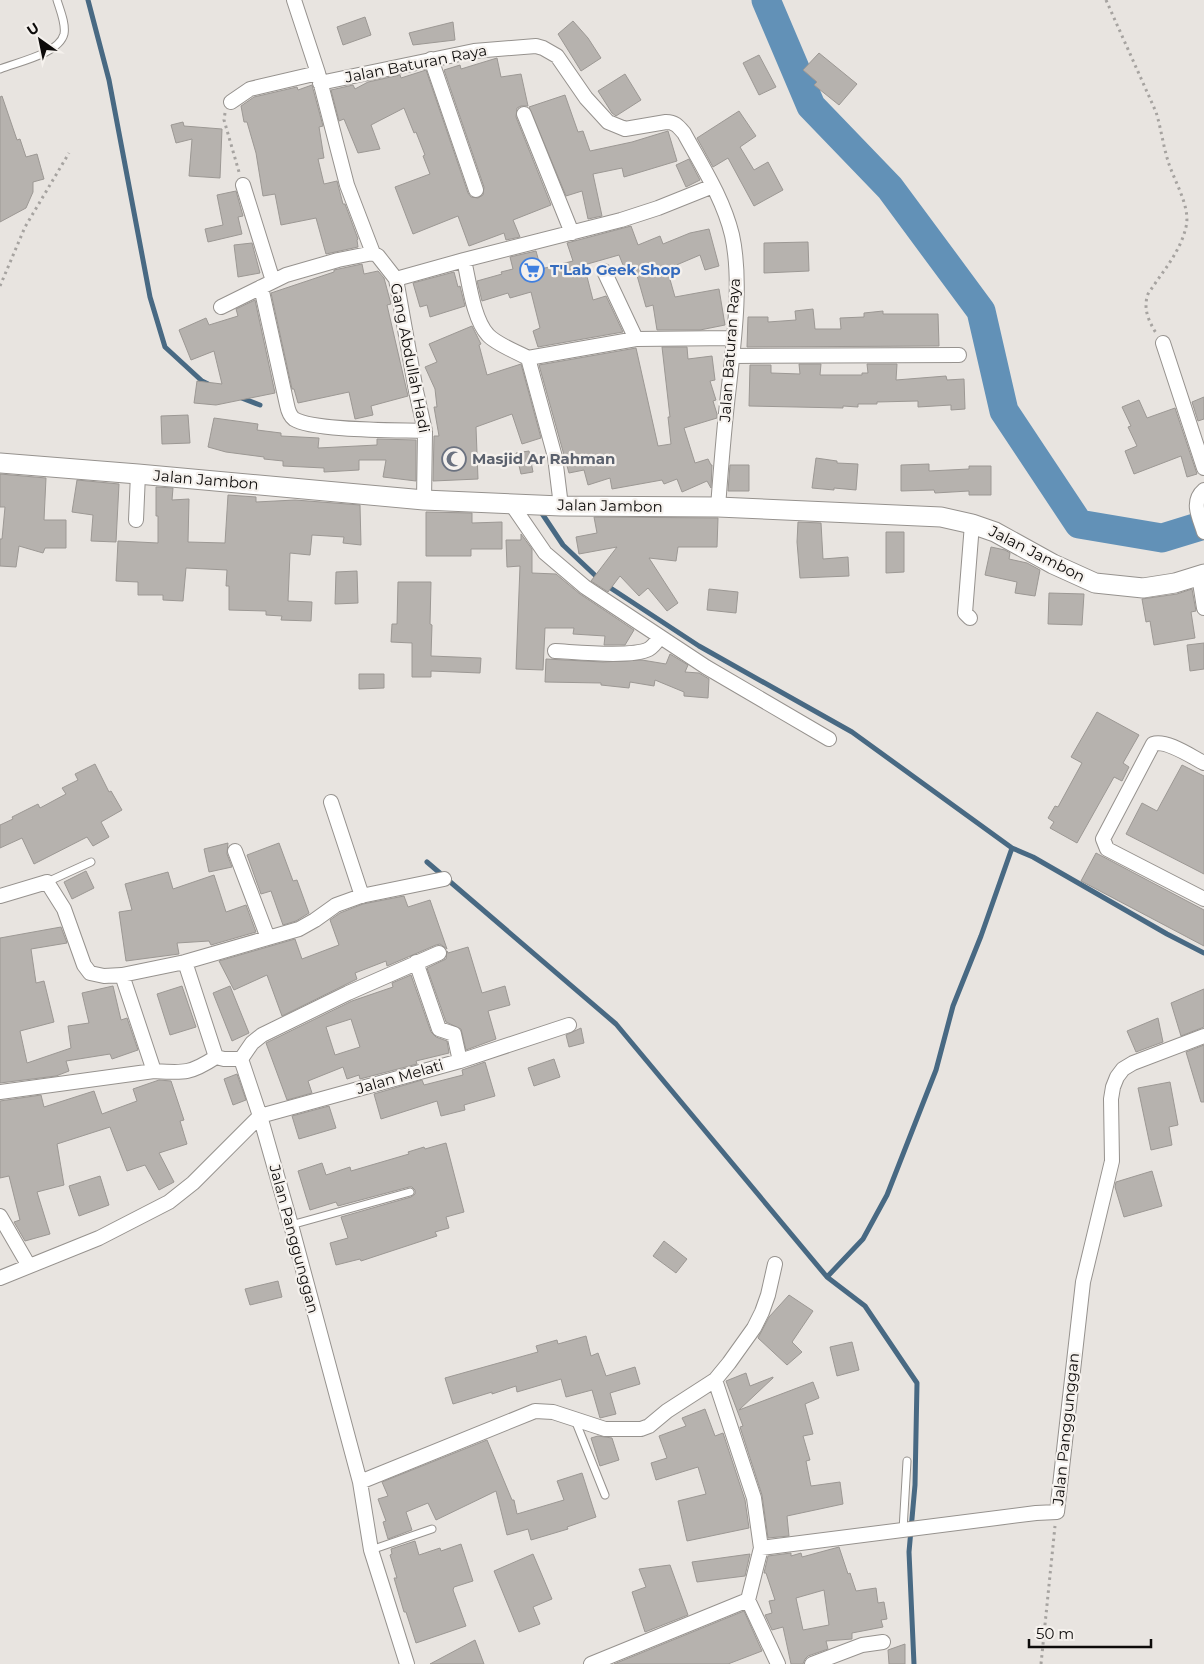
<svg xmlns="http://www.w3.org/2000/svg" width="1204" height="1664" viewBox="0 0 1204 1664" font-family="Montserrat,sans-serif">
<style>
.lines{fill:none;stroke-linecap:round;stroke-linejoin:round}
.stream{stroke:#486983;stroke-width:5}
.river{stroke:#6291b7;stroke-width:29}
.building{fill:#b6b2ae;stroke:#9c9894;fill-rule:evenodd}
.lane-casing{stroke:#96928e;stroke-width:9}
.street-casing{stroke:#96928e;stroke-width:16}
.secondary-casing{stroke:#96928e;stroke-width:21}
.path{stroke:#a6a3a0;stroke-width:3;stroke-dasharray:2.5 4;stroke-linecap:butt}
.lane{stroke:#fff;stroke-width:7}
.street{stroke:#fff;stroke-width:14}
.secondary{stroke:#fff;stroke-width:19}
.labels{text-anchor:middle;stroke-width:4.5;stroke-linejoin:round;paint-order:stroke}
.street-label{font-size:15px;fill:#0d0b0a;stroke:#f5f1ed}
.shop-label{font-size:15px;font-weight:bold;fill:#366cbe;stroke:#f5f1ed;text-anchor:start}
.worship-label{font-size:15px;font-weight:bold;fill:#5b616d;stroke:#f5f1ed;text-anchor:start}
</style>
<rect width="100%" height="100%" fill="#e8e4e0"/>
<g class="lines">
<path class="stream" d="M88,0L109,80L150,297L165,347L202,381L208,384
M239,397L260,405
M541,512L563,545L599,579
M606,585L699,646L852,732L1012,848L1033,857L1167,934L1204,953
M427,862L616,1024L827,1277L863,1239L887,1195L936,1070L953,1006L981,936L1012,848
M827,1277L865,1306L917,1383L915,1485L909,1552L914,1664"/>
<path class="river" d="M766,0L811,106L890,188L981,311L1004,411L1079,524L1162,538L1204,525"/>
</g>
<path class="building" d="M365,17L371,35L343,45L337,27Z
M573,21L588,38L601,58L581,71L558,34Z
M453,22L455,40L413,45L409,33Z
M819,53L857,84L839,105L814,85L817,82L803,70Z
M759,55L776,87L759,95L743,63Z
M497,58L501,77L521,74L528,106H521L517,108L516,117L551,205L513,220L520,237L506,240L504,233L469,246L458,216L413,234L395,187L430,174L423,156L425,155L416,132L414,133L404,108L371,125L380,149L358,153L344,119L339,121L331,90L353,85L355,89L368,82L400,75L401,78L426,70L468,193L471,197L478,198L483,195L484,187L444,70L460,65L461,69Z
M625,74L641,100L616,116L612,113L598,91Z
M312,85L323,126L319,127L324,158L318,159L324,184L337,181L343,204H345L358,239L357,240L358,247L326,254L316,218L281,225L275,194L263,196L256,153L247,122H244L241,106L254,97L297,87L298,90Z
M565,95L578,132L583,131L590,151L632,142L668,131L677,161L624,177L622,168L593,174L602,216L588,219L582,191L566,196L529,107Z
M2,96L17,140L20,139L26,157L37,154L44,179L33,182V192L26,208L0,222V97Z
M739,111L756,136L740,147L754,170L768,162L783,190L754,206L728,158L713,167L697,138Z
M183,122L184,126L222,129L220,178L189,176L192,139L176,143L171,125Z
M689,159L700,180L686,187L676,165Z
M236,191L243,216L238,217L242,234L208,242L205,229L223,225L217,195Z
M631,226L638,245L660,236L663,244L690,233L709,229L719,266L705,270L700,255L667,269L675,297L719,289L725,325L700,330H657L653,305L646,307L636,272L627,275L619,255L584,265L593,300L606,296L623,332L538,347L533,331L540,328L531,292L510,298L508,293L482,301L477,281L502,274L501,272L513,269L510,257L536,251L541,269L573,261L567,243Z
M808,242L809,271L764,273V243Z
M252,243L260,273L238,277L234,245Z
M362,264L364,274L378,271L384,278L391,304L387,305L408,396L371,406L373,415L355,419L349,392L298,403L294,389H292L271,293L334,272V270Z
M454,272L458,287L460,286L465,306L430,317L427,305L420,307L413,283Z
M255,300L275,393L216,405L194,403L197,381L222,384L214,351L191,360L179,330L206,318L209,325L238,316L236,309Z
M813,309L815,329H841L840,318L864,317V313L883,311V314H938L939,346L747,347L748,317H768V322L796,320L795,311Z
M472,326L481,344L479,345L487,375L521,364L541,438L522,444L512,414L476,427L478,479L433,481L434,436H439L434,407H437L435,389L425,367L437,362L429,344Z
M662,347H687L688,359L712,356L715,380L710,381L716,400L713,401L717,414V418L684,428L695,463L708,459L711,465H712L711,488L707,481L682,492L677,479L664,484L662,480L612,489L610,478L588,485L584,470L569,473L539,365L636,348L658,446L671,444L668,417H670Z
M799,364H821L820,375H862V373H868L867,364H897L896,380L946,376L947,380L964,379L965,409L951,410V405L918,407V401L877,402V404H858V407L843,406V408L749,406L750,365H771V373L800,374Z
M1204,397V419L1198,421L1192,402Z
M1139,400L1147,418L1175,408L1197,474L1187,477L1181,456L1134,474L1125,451L1137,446L1128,427L1131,426L1122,407Z
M188,415L190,443L162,444L161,416Z
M214,418L258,424L257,430L281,433V436L319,438L318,448L377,445V439L416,440V481L383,477L386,460H359V470L324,472V468L283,466V461L264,459V457L226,452L208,447Z
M529,451L533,472L521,474L516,453Z
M816,458L837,461V463L858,464L856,490L834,488V490L812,488Z
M929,464V471L969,469V466H991V495H969V491L935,493L934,490L901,491V465Z
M730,465H749V491H728Z
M0,474L46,478L44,520H66V548H45L43,553L19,546L16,567L0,566V539H2L5,507H0Z
M77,480L119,484L116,542L91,541L93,515L72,512Z
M156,487L173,488L172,500L189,499L188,542L225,543L228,495L256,497V502L295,500L360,505L361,545L343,543L344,537L312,535L310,555L290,553L288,601L312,602L311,621L281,620L282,616L266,615V611L229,610V586H226L227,570L186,568L183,601L163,600V595H138V582L116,581L118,541L158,543V516H156Z
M426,512L472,513V523L502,522V549H471V556H426Z
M594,517L718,518L717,547H678L676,561L649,558L678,603L667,611L648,588L639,596L620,576L608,592L591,581L617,547L579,554L576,537L597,533Z
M798,522L821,523L823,559L848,557L849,576L800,578L797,542Z
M886,532H904V572L886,573Z
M521,534L532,549V573L556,574L580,594L634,630L625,645H604L605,636L573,634L574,628H545L543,670L516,669L520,566L507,567L506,540H521Z
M991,547L1005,550L1010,553L1009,559L1027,563L1040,570L1035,596L1015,593L1017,582L985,575Z
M357,571L358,603L335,604L336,572Z
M398,582H431L430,624L432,625L431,656L481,658L480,673L431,671V677H412V643L391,642L392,624H397Z
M709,589L738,592L736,613L707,610Z
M1192,589L1196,611L1191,612L1195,638L1154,645L1150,621L1146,622L1142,599L1177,594Z
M1049,593L1084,594L1082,625L1048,624Z
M1204,643V669L1190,671L1187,645Z
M670,654L688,665L685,672L699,673L709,679L708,698L684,696V692L655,680L654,686L630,682L629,688L601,685V683L545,682L546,659L603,662L642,660L666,664Z
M359,674H384V688L359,689Z
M1097,712L1139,735L1123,763L1129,767L1122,781L1114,777L1077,843L1050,828L1054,822L1048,818L1055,806L1058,807L1082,763L1071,757Z
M95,764L109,792L111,791L122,810L101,822L109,837L93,846L87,837L34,864L22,838L0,848V825L13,819L12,817L38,804L40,808L66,794L62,788L78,780L75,774Z
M1182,765L1204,776V874L1126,834L1142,803L1157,811Z
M228,843L227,854L232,867L209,872L204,849Z
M279,843L293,881L297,880L309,913L296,921L283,925L271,891L261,894L247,855Z
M1096,853L1204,910V946L1081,881Z
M86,871L94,888L72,899L64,882Z
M168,872L173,889L214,875L226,912L246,905L256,932L211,945L209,941L177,943L179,954L126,961L119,912L132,910L125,884Z
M404,896L408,907L430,900L447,949L440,944L436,945L387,966L386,961L355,973L357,979L282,1016L267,975L234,990L219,961L295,939L302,959L339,945L330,920L340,913L363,904Z
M61,927L67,943L31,949L36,983L44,981L54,1022L20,1031L27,1063L71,1048L68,1026L89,1023L82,993L113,986L121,1020L127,1018L138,1050L112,1059L110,1054L66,1061L69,1071L56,1076L0,1083V938Z
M468,947L482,993L505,986L510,1005L488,1011L496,1039L466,1050L461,1029L446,1022L427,968L446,959L447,951L448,953Z
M411,975L431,1032L436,1037L447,1041L449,1053L416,1061L417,1064L360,1079L359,1075L347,1079L343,1067L308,1081L312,1093L287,1100L266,1043L352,1001L393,987L392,983ZM351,1019L360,1047L335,1055L326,1027Z
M182,986L196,1027L170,1035L157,994Z
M230,986L249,1033L232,1041L213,993Z
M1204,989V1027L1181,1036L1171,1003Z
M1158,1018L1163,1042L1136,1052L1127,1031Z
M581,1028L584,1043L569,1047L566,1035Z
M1204,1045V1102H1201L1186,1052Z
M554,1059L560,1077L534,1086L528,1068Z
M485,1062L495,1096L464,1105L465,1110L441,1116L437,1101L381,1119L374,1094L422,1080L424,1085L463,1075L462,1070Z
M237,1074L246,1100L233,1105L224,1079Z
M159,1080L171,1081L184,1120L180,1121L187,1144L159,1153L174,1182L159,1190L145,1165L127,1171L110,1127L57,1144L64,1185L37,1192L50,1234L25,1241L14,1222L20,1220L9,1176L0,1178V1101L41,1095L44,1107L94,1091L102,1114L137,1101L133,1089Z
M1170,1082L1178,1125L1169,1127L1172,1145L1151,1150L1138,1088Z
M329,1106L336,1128L299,1139L292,1116Z
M446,1143L464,1212L446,1217L449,1228L435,1232L437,1236L361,1261L360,1259L336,1265L330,1243L348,1238L341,1217L411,1197L415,1194V1190L412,1187H409L338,1206L336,1202L310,1210L298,1171L322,1163L326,1175L350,1167L351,1171L409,1154L408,1152L424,1147L425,1149Z
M1152,1171L1162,1206L1124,1217L1115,1187L1116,1182Z
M100,1176L109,1205L79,1216L69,1186Z
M664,1241L687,1259L676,1273L653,1256Z
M278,1281L282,1297L250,1305L245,1289Z
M789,1295L813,1311L792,1342L802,1352L787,1365L758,1338L769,1317Z
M586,1336L591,1356L598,1353L606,1376L635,1367L640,1384L610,1393L616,1414L600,1418L592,1390L566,1397L561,1379L517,1392L516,1386L492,1394V1392L453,1404L445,1378L538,1352L536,1346L557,1340L558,1344Z
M852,1342L859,1370L837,1376L830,1347Z
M746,1373L750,1386L773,1377V1378L739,1410L813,1382L819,1398L805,1404L813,1434L803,1436L810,1460L806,1461L811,1486L840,1482L843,1504L787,1516L789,1536L768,1538L762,1495L740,1427L743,1426L726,1381Z
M705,1409L715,1436L723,1433L745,1500L749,1528L687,1541L678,1501L706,1494L698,1467L656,1480L651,1463L667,1458L659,1436L686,1426L682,1418Z
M598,1436L612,1438L619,1460L600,1466L591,1438Z
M487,1440L512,1500H514L517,1514L564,1500L557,1481L582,1473L596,1517L567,1527L568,1529L531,1540L528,1529L507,1535L496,1491L436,1520L428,1503L406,1512L412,1530L388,1539L383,1522L386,1521L378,1499L388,1496L382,1482Z
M415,1541L419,1555L440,1548L441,1551L461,1544L473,1581L454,1587L453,1590L466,1626L416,1643L406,1612H404L394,1578H397L390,1555L392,1554L391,1549Z
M839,1547L848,1574L850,1573L856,1591L876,1588L878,1603L884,1602L887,1619L881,1620L883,1627L852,1633V1639L826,1641L828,1649L808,1656L805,1659L803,1664H791L783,1627L772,1630L765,1615L772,1613L769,1601L775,1600L766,1573H764L768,1556L791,1553V1556L801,1553L802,1557ZM824,1590L829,1625L803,1630L796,1598Z
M533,1554L552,1599L533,1607L540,1624L519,1632L494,1571Z
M750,1554L745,1576L697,1582L692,1562Z
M670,1565L688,1615L645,1632L632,1592L646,1587L639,1569Z
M744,1611L762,1651L728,1664H614Z
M475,1640L484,1664H430Z
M905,1644V1664H889L888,1650Z"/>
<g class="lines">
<g class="lane-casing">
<path id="lane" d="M0,69C17,62 59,54 64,34C66,24 60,10 57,0
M47,882L91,862
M291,1225L410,1192
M575,1420L605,1495
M903,1530L907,1461
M371,1550L432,1529"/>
</g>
<g class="street-casing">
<path id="street" d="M294,0L318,73L347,185L373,253L378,256L396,279L416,391L425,431L424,500
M431,59L476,190
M320,83L474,51L536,46L543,48L557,56L586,98L608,122L625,129L666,122C675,122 678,126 684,133C702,166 723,198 732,235C742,280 734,341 729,386C724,427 721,467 718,507
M231,102L250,89L318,73
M524,114L572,233
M243,185L273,281
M464,260C469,281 473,319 488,335C496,344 517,352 528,358L555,457L561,506
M604,271L636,339
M396,279L464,260L621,220L658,208L713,186
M261,287L287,405C288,410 290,416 294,419C313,431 399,430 425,431
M221,307L286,275L338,260L373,253
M1163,343L1204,468
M733,356L959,355
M528,358L636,339L734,338
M1204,490C1190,502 1200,518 1204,532
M512,505L545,553L585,587L706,667L829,739
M136,520L138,474
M1199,576L1204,608
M970,618L965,613L972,524
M555,651C576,652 632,658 649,649C654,646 657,641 660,637
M1204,763C1192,757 1166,739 1153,744L1103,839L1107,849L1204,899
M331,802L362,896
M235,851L268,938
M0,896L47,882L64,909L84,965L90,973L104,976L122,975L185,962L299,929L315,920L336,905L361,896L444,879
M185,962L216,1057L224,1059H241
M122,975L154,1071
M241,1059L260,1116L291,1225L360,1482L371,1550L407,1664
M241,1059L252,1043L262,1035L348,993L439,953
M460,1061L569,1025
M0,1092L154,1071C184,1073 190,1074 216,1057
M260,1116L460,1061L454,1034L439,1029L416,962
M0,1216L29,1266
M0,1278L99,1238L169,1202L193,1183L260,1116
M715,1380L754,1498L761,1548
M360,1482L535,1411L553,1412L605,1429H641L649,1426L667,1411L715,1380L729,1363L754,1328L762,1312L768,1295L775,1264
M748,1600L778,1664
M591,1664L748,1600L761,1548L1036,1513L1057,1512L1083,1282L1112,1161L1111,1099L1113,1087L1117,1077L1123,1069L1133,1063L1204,1036
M812,1664L862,1645L883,1642"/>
</g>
<g class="secondary-casing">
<path id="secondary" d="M0,463L138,474L424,500L561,506L718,507L941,517L972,524L995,532L1053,564L1095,583L1143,588L1175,583L1204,574"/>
</g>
<path class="path" d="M1106,0L1156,112C1161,128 1163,145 1168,161C1174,181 1191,207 1186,227C1180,253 1162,272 1148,294C1143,308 1148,320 1156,333
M225,113L224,120L239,172
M0,286L25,227L69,153
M1041,1664L1055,1526"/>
<use href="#lane" class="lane"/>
<use href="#street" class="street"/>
<use href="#secondary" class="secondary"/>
</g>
<defs>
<g id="supermarket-ring" transform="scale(1.25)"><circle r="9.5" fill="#f5f1ed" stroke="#3f7fe0" stroke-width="1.5"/><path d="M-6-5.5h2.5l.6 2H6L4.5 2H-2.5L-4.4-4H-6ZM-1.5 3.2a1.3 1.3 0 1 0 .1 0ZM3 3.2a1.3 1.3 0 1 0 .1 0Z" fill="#3f7fe0"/></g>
<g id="mosque-ring" transform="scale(1.25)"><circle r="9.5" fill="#f5f1ed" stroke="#6b7280" stroke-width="1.5"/><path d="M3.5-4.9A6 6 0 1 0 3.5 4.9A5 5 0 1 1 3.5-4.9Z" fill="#6b7280"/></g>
</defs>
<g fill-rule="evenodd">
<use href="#supermarket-ring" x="532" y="270"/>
<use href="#mosque-ring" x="454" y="459"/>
</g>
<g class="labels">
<g class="street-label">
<text transform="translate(416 64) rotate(-11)" y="5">Jalan Baturan Raya</text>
<text transform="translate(730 350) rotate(-86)" y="5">Jalan Baturan Raya</text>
<text transform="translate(410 358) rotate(79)" y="5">Gang Abdullah Hadi</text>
<text transform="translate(206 480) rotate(5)" y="5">Jalan Jambon</text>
<text transform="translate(610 506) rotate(1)" y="5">Jalan Jambon</text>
<text transform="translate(1037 554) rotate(27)" y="5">Jalan Jambon</text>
<text transform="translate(400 1077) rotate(-16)" y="5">Jalan Melati</text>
<text transform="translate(294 1239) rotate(75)" y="5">Jalan Panggunggan</text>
<text transform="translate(1066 1429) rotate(-84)" y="5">Jalan Panggunggan</text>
</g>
<g class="shop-label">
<text x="550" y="275">T'Lab Geek Shop</text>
</g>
<g class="worship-label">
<text x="472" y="464">Masjid Ar Rahman</text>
</g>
</g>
<g transform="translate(40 40) rotate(327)" stroke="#f5f1ed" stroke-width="4" paint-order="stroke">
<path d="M0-4L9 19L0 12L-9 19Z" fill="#0d0b0a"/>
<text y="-8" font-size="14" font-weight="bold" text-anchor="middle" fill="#0d0b0a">U</text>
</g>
<path d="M1029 1639v8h122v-8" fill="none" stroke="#0d0b0a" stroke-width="2.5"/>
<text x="1036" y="1639" font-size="15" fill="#0d0b0a" stroke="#f5f1ed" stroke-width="4" paint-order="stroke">50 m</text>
</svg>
